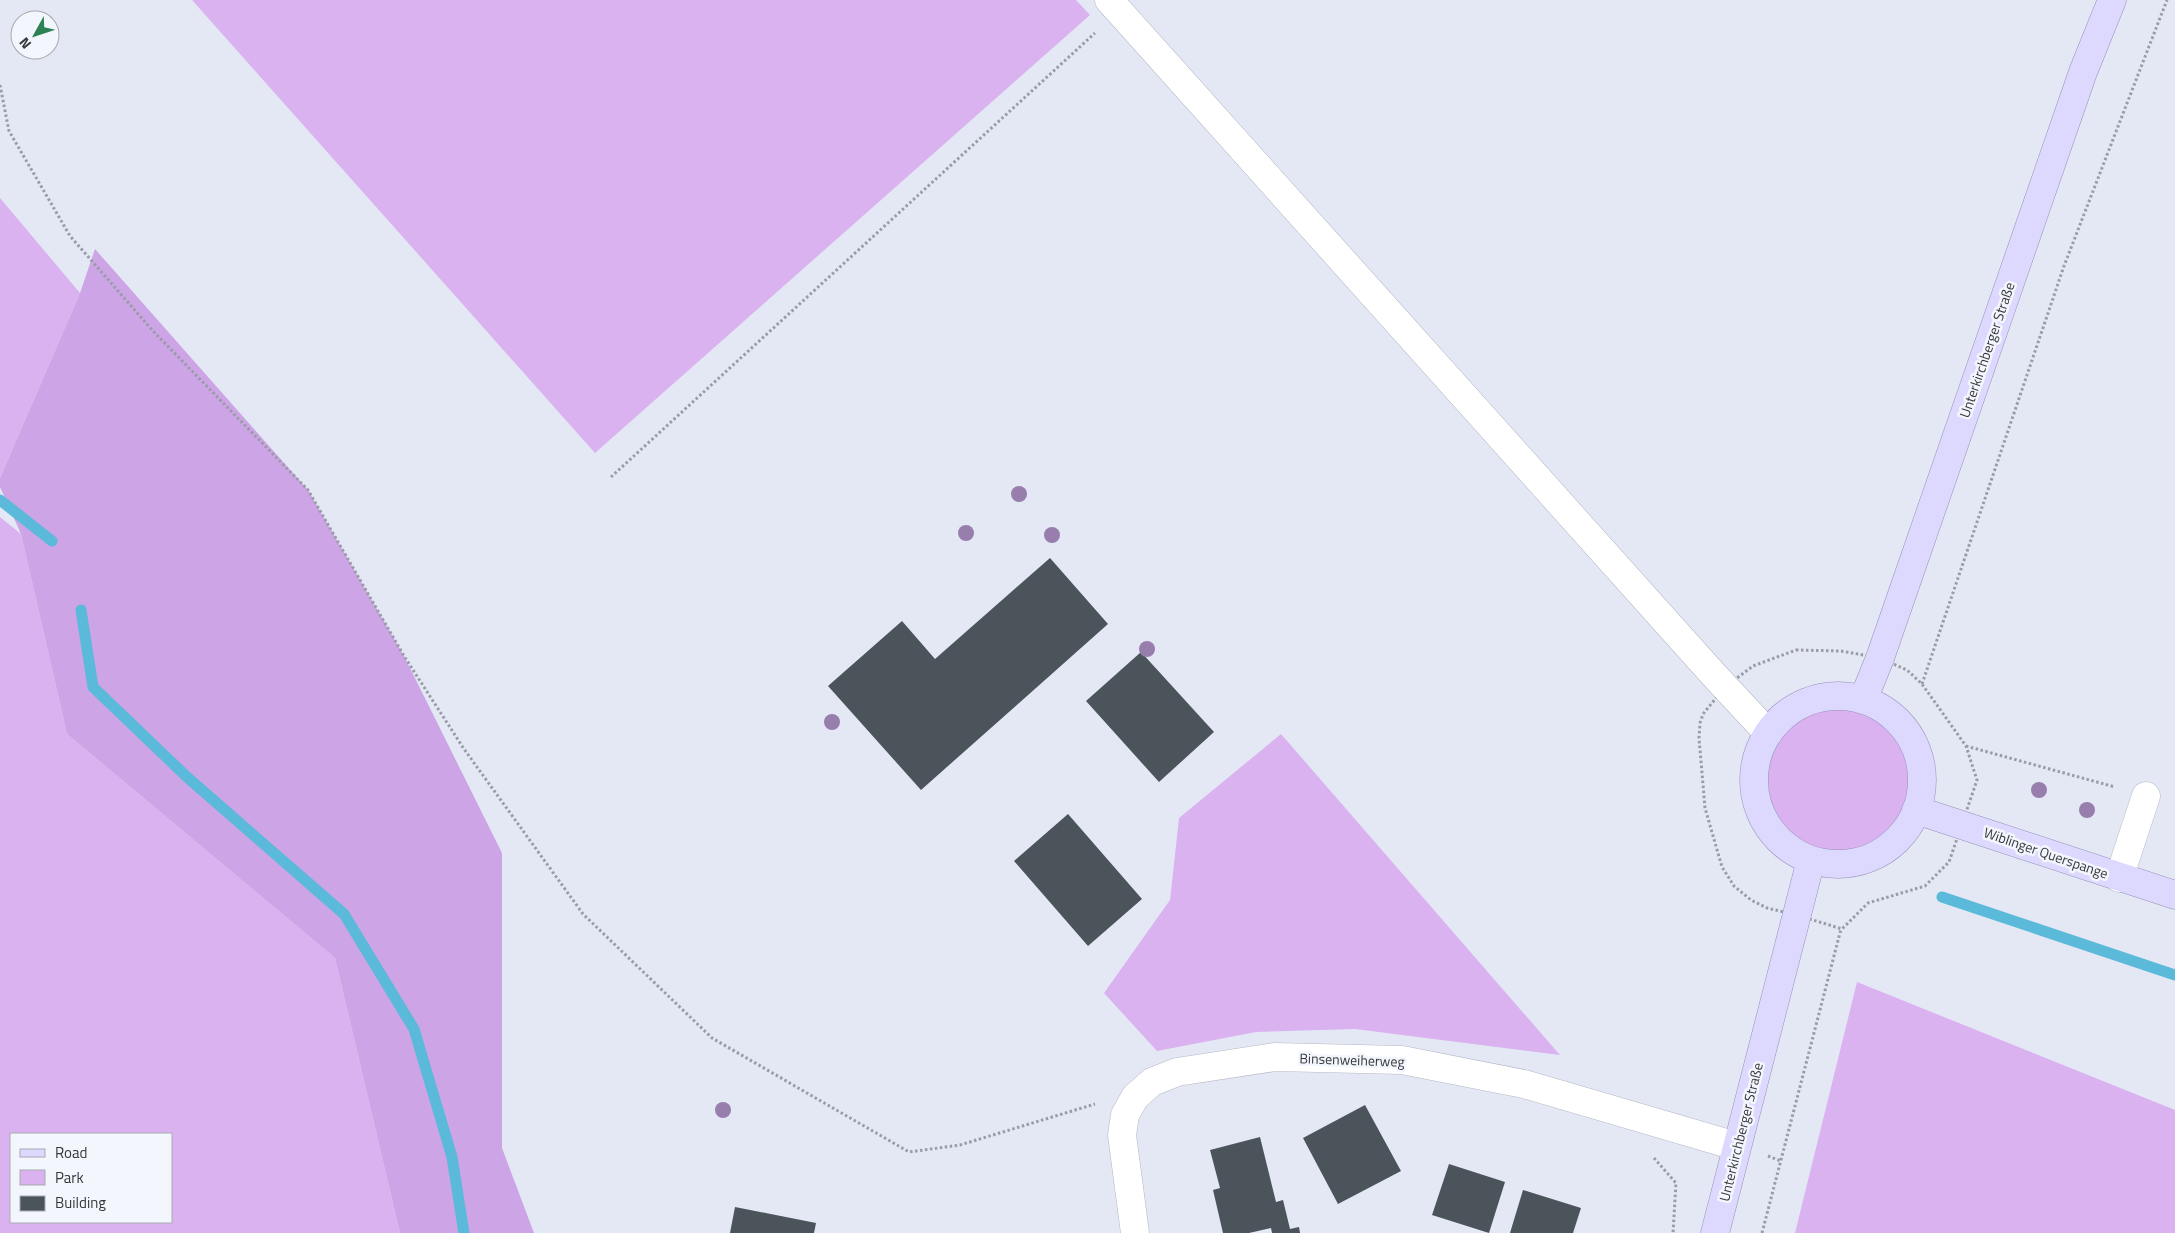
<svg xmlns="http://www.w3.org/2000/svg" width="2175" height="1233" viewBox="0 0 2175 1233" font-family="'Titillium Web',sans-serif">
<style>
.green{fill:#dab2f0;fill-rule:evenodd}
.forest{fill:#cda4e5}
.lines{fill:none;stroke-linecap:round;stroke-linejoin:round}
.stream{stroke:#5bb9d9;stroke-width:11}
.building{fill:#4b535b}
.minor-casing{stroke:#b4b8c4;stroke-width:29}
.major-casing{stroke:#948fba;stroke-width:29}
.path{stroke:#999ca6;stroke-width:3;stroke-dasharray:2.5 2.5;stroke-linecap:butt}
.minor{stroke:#fff;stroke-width:28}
.major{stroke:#ddd8fe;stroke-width:28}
.tree{fill:#987ead}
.labels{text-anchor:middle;stroke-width:5;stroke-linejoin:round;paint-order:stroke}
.street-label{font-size:14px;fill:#36383d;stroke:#f3f6fd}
</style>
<rect width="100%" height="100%" fill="#e4e8f5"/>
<path class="green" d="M192,0H1076L1090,15L595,453Z
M0,198L80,293L0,478Z
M0,517L21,534L67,734L335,958L400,1233H0ZM11,1134H171V1222H11Z
M1754 780a84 84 0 1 1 168 0a84 84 0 1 1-168 0Z
M1281,734L1560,1055L1355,1029L1256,1032L1157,1051L1104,993L1170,900L1179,818Z
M1857,982L2175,1110V1233H1795Z"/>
<path class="forest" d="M95,249L308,490L404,656L502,853V1148L534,1233H400L335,958L67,734L21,534L0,487V478L80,293Z"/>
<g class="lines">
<path class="stream" d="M0,500L52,541
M81,610L93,687L187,777L344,914L414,1029L452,1157L464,1233
M1942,897L2175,975"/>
</g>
<path class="building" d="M1050,558L1108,624L921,790L828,686L902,621L935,659Z
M1141,652L1214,732L1159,782L1086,701Z
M1068,814L1142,899L1088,946L1014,861Z
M1365,1105L1401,1171L1338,1204L1303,1138Z
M1260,1137L1276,1202L1283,1200L1290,1229L1299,1227L1300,1233H1272L1271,1228L1249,1233H1223L1213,1190L1220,1188L1210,1150Z
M1449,1164L1505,1182L1489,1233L1432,1215Z
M1523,1190L1581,1208L1573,1233H1510Z
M735,1207L816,1223L814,1233H730Z"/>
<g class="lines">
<g class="minor-casing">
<path id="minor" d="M1109,0L1713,674L1768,733
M2119,878L2146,796
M1135,1233L1122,1135L1125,1115L1135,1097L1152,1082L1177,1072L1275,1057L1402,1060L1524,1084L1736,1146"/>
</g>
<g class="major-casing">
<path id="major" d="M1754 780a84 84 0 1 1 168 0a84 84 0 1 1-168 0Z
M1863,700L1880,658L2083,72L2112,0
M1916,810L2175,895
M1715,1233L1811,860"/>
</g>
<path class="path" d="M0,85L9,131L70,236L153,331L308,490L404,656L464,749L583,914L712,1038L909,1152L960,1145L1095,1104
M611,477L1095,33
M1796,650L1841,651L1880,658L1907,670L1922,684L1966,746L1977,780L1949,862L1925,886L1868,903L1842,929L1797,915L1767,908L1751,900L1734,886L1722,867L1705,808L1699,738L1700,723L1703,714L1725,687L1753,666Z
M1922,684L2064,266L2167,0
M1966,746L2115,787
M1768,1156L1781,1161
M1654,1158L1676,1183L1673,1233
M1762,1233L1841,929"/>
<use href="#minor" class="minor"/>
<use href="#major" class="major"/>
</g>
<g class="tree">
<circle cx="1019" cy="494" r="8"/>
<circle cx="966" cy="533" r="8"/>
<circle cx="1052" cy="535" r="8"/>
<circle cx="1147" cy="649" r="8"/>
<circle cx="832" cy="722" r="8"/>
<circle cx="2039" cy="790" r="8"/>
<circle cx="2087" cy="810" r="8"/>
<circle cx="723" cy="1110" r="8"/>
</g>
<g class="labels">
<g class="street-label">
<text transform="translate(1987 350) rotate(-71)" y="5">Unterkirchberger Straße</text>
<text transform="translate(2046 853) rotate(19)" y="5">Wiblinger Querspange</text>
<text transform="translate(1352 1060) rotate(2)" y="5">Binsenweiherweg</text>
<text transform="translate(1741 1132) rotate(-76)" y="5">Unterkirchberger Straße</text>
</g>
</g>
<rect x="10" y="1133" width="162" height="90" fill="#f3f6fd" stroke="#a7aab0"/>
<rect x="20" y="1149" width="25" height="8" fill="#ddd8fe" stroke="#a7aab0"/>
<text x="55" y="1158" font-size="15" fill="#36383d">Road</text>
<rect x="20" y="1170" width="25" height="15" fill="#dab2f0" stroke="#a7aab0"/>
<text x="55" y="1183" font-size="15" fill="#36383d">Park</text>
<rect x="20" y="1196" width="25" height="15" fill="#4b535b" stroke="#a7aab0"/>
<text x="55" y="1208" font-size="15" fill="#36383d">Building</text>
<g transform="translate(35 35) rotate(230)"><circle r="24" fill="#f3f6fd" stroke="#a7aab0"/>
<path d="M0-4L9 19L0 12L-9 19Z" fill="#2d8154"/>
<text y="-8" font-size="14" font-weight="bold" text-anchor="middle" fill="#36383d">N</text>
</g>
</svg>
